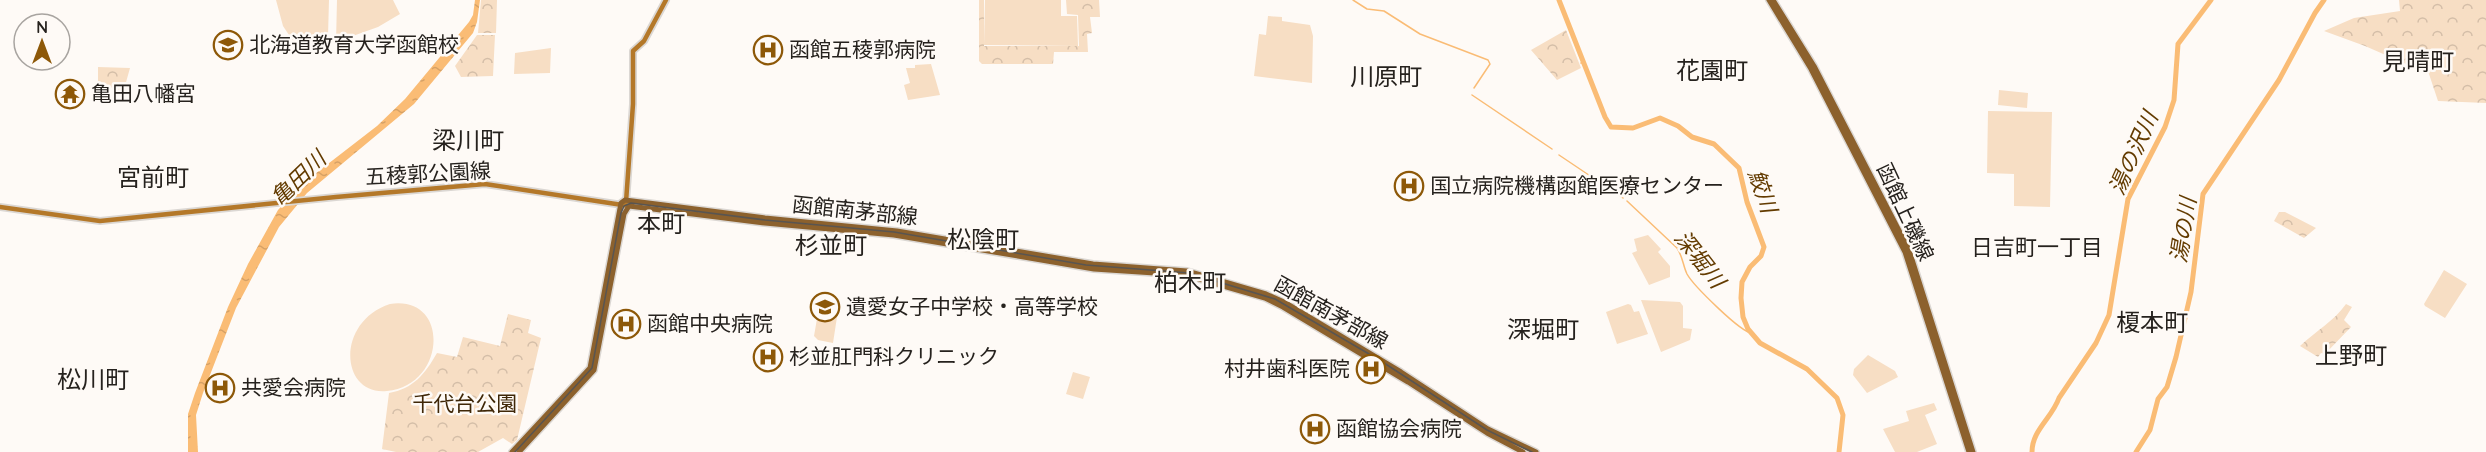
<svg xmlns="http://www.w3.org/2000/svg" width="2486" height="452" viewBox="0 0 2486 452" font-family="Quicksand,'Noto Sans JP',sans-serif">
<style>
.green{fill:#f7dec4}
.forest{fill:url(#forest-crowns)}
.water{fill:url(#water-ripples)}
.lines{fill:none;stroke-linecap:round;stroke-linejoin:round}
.stream{stroke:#fabc75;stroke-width:1.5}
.river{stroke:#fabc75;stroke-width:5}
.secondary-casing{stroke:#dbd7d3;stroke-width:8}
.primary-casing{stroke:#dbd7d3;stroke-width:8}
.secondary{stroke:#b47829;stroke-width:4.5}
.primary{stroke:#8c612d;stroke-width:5}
.tram{stroke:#595551;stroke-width:1.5}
.labels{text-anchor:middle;stroke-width:5;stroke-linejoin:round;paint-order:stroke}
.poi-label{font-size:21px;fill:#26221e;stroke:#fefaf6;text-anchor:start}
.street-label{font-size:21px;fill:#26221e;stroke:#fefaf6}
.park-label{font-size:21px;fill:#3f2707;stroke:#fefaf6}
.water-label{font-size:22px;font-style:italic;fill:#633b00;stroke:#fefaf6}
.neighbourhood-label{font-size:22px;fill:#26221e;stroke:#fefaf6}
.quarter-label{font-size:24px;fill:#26221e;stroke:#fefaf6}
</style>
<defs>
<pattern id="forest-crowns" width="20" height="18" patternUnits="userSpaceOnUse" patternTransform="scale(1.5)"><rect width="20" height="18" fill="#f7dec4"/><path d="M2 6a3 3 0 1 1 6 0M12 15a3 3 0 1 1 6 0" fill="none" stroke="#d4bea8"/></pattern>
<pattern id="water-ripples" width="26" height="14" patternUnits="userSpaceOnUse" patternTransform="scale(1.5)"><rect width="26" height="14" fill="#fabc75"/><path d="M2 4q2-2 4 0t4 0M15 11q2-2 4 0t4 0" fill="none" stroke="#d6a165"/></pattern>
</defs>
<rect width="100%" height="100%" fill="#fefaf6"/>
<path class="green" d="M276,0H329L328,36L310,41L299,50L283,26Z
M337,0H393L400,14L378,27L336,42Z
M985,0H1061V16H1077L1078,46L984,45Z
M1268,16L1282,17V21L1310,25L1313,36L1312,83L1254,76L1259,34L1266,35Z
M551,48L550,73L514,74L515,53Z
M931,64L940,95L908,100L904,85L910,83L906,68H915V65Z
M1999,90L2028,93L2027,108L1998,105Z
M1988,111L2052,112L2050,207L2014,206V174L1987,173Z
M1648,235L1661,249L1658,252L1670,266V277L1649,285L1632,253L1637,251L1634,239Z
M2444,270L2467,284L2445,318L2425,306L2424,304Z
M1641,300L1680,302L1683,306V328L1692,329L1690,340L1661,352Z
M390,304C451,295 446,386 387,391C340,396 335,322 390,304Z
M1628,304L1631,305L1634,312L1639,311L1648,334L1617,344L1606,312Z
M818,313L837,317L833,343L818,340L814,336Z
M1868,355L1895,371L1898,377L1867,393L1853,375L1854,369Z
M1073,372L1090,377L1083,399L1066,394Z
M1934,403L1937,410L1925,415L1937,444L1917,452H1895L1883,429L1909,421L1906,411Z"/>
<path class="forest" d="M481,0H497L496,33H478Z
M979,0H984V46H1079L1078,15L1067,14L1066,0H1099L1100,17H1090L1092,33L1087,34L1088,52H1054L1053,64H982L979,61Z
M2399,0H2486V103L2438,101L2429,74L2365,46L2324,31L2354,18L2400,11Z
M1566,30L1581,68L1557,80L1531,50Z
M477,35H495L493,76L461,77L455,66Z
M98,67L130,68L123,93L98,81Z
M2279,212H2285L2316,228L2304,238L2274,221Z
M2346,304L2352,307L2344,320L2351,327L2325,354L2321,353L2318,357L2300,346C2316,331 2334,321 2346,304Z
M508,314L531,320L528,333L541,338L517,440L512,444L503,438L478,452H396L382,449L389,393C413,389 425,374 437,353L457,357L463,337L500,346Z"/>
<path class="water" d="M475,0H480L477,22L473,33L414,104L307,193L279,227L236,308L203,393L196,415L198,452H188V414L195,393L228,307L248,264L278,210L302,184L377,126L405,99L469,22L473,15Z"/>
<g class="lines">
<path class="stream" d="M1353,0L1367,9L1384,11L1420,34L1488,60L1490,64L1474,88
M1581,63L1584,62
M1472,95L1552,149
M1559,155L1623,198
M1627,201L1677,248C1683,257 1683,266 1687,274C1693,285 1741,333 1752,333"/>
<path class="river" d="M1559,0L1605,117L1611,127L1633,128L1660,118L1678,126L1692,137L1714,144L1739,168L1747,202L1764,247L1761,256L1750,267L1742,282L1741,298L1743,317L1748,329L1760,343L1807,369L1837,398L1843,415L1839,452
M2032,452C2032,430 2052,418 2059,398L2096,343L2109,315L2128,199L2165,127L2174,100L2178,44L2211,0
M2136,452L2150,430L2158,399L2167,387L2176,357L2191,292L2203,194L2279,80L2315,13L2324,0"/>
<g class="secondary-casing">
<path id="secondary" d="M626,202L633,104V51L644,41L666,0
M0,207L100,221L336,197L485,184L629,206"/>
</g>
<g class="primary-casing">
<path id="primary" d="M1769,0L1811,69L1905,252L1969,452
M1773,0L1814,66L1909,250L1973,452
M512,452L590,368L621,203L625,200L765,218L897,231L1093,264L1187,271L1266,294L1284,302L1401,372L1488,429L1536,452
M519,452L594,370L624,214L629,206L765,223L894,235L1094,269L1185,275L1265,298L1283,307L1408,382L1487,433L1523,452"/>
</g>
<use href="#secondary" class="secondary"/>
<use href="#primary" class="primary"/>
<path class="tram" d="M515,452L592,368L621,213L624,206L631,203L765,220L894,232L1086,265L1189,273L1275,299L1381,361L1487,430L1532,452"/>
</g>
<defs>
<g id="university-ring" transform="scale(1.5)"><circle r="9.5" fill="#fefaf6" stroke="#8d5808" stroke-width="1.5"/><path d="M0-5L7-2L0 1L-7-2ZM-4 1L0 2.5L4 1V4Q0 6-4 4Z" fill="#8d5808"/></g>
<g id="hospital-ring" transform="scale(1.5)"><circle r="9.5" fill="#fefaf6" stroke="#8d5808" stroke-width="1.5"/><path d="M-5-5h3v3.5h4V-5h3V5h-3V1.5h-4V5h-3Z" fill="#8d5808"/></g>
<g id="temple-ring" transform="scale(1.5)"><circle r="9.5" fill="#fefaf6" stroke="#8d5808" stroke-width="1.5"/><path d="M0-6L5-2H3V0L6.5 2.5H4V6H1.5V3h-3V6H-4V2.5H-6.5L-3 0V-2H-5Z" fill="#8d5808"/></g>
<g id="school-ring" transform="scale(1.5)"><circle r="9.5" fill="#fefaf6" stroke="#8d5808" stroke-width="1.5"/><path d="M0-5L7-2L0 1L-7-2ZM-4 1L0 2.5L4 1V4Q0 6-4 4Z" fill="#8d5808"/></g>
</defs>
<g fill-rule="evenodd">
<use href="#university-ring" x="228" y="45"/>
<use href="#hospital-ring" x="768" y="50"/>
<use href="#temple-ring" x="70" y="94"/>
<use href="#hospital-ring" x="1409" y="186"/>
<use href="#school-ring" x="825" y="307"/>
<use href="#hospital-ring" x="626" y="324"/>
<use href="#hospital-ring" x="768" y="357"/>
<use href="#hospital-ring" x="1371" y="369"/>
<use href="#hospital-ring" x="220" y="388"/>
<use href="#hospital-ring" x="1315" y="429"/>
</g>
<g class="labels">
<g class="poi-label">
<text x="249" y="52">北海道教育大学函館校</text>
<text x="789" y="57">函館五稜郭病院</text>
<text x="91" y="101">亀田八幡宮</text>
<text x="1430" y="193">国立病院機構函館医療センター</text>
<text x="846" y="314">遺愛女子中学校・高等学校</text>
<text x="647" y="331">函館中央病院</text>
<text x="789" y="364">杉並肛門科クリニック</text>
<text x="1350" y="376" text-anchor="end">村井歯科医院</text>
<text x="241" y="395">共愛会病院</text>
<text x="1336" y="436">函館協会病院</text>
</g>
<g class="street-label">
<text transform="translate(428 174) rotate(-3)" y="7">五稜郭公園線</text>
<text transform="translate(855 211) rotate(6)" y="7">函館南茅部線</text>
<text transform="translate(1905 212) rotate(65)" y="7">函館上磯線</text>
<text transform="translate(1331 313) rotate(29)" y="7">函館南茅部線</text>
</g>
<g class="park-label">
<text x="465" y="411">千代台公園</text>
</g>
<g class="water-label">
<text transform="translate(2133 153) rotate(-66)" y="8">湯の沢川</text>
<text transform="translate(298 178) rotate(-44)" y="8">亀田川</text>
<text transform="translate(1763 191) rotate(71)" y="8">鮫川</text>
<text transform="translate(2183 230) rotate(-81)" y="8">湯の川</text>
<text transform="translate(1700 259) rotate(52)" y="8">深堀川</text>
</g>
<g class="neighbourhood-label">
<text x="2037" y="255">日吉町一丁目</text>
</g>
<g class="quarter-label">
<text x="2418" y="70">見晴町</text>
<text x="1712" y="79">花園町</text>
<text x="1386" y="85">川原町</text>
<text x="468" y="149">梁川町</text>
<text x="153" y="186">宮前町</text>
<text x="661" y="232">本町</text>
<text x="983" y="248">松陰町</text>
<text x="831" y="254">杉並町</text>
<text x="1190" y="291">柏木町</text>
<text x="2152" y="331">榎本町</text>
<text x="1543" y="338">深堀町</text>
<text x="2351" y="364">上野町</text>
<text x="93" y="388">松川町</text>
</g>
</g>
<g transform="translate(42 42)"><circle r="28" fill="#fefaf6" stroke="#a8a4a0" stroke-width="1.5"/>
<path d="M0-4.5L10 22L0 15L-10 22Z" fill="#8d5808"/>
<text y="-9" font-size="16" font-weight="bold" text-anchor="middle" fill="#26221e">N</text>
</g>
</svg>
